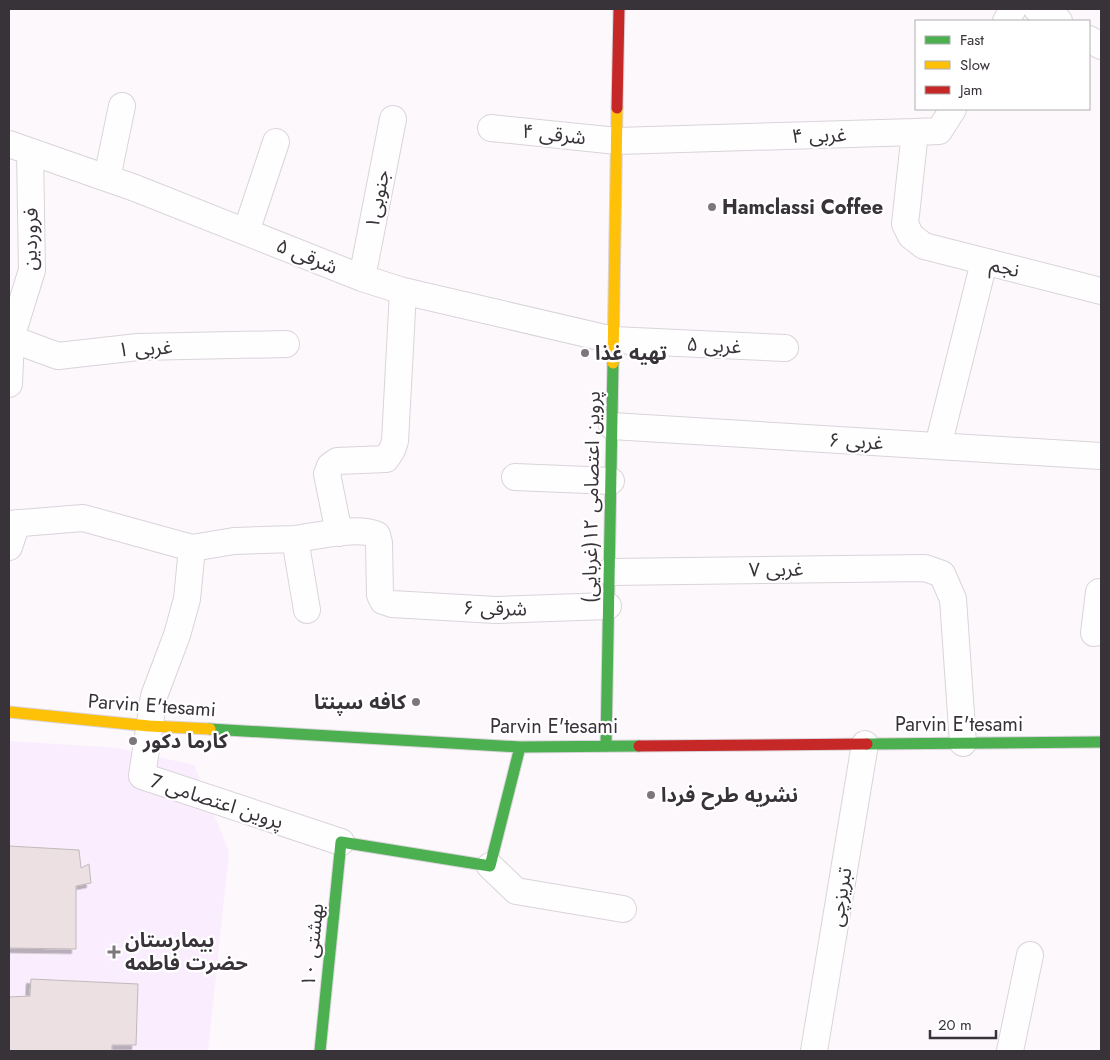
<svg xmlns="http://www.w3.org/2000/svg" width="1110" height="1060" viewBox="0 0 1110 1060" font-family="Jost,'Noto Sans Arabic',sans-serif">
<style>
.built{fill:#faedfd}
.building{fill:#ece0e2;stroke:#c0b9bb;filter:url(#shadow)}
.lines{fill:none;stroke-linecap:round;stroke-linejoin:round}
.street-casing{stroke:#d9d4da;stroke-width:28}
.fast-casing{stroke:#d9d4da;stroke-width:13}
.slow-casing{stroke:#d9d4da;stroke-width:13}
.jam-casing{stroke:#d9d4da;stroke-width:13}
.street{stroke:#fffeff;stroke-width:26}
.fast{stroke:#4caf50;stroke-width:11}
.slow{stroke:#ffc107;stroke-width:11}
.jam{stroke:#c62828;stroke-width:11}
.poi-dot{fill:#7d777d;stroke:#fff;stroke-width:2}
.labels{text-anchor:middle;stroke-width:4.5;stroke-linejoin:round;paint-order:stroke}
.street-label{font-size:20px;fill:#383239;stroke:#fff}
.poi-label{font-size:20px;font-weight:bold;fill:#383239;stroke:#fff;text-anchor:start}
</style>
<defs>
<filter id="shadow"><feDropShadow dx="-4.5" dy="4.5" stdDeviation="0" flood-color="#0004"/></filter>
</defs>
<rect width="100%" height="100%" fill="#fcf8fc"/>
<path class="built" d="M9,741L118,748L194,765L229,852L208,1051H9Z"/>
<path class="building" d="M9,846L79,850L81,868L89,864L91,883L76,886V949L9,948Z
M31,979L138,984L136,1045H112V1051H9V997L30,996Z"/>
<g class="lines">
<g class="street-casing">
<path id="street" d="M1037,9L1059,21
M1006,21L1013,9
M1089,39L1101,46
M491,128L617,141L915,132L905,224L911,236L924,246L1101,291
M915,132L939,131L953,109
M9,144L135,188L362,278L403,291L613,340L785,348
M107,178L122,106
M246,232L276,142
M362,278L393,119
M9,338L58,356L138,347L286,344
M9,384L11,338L32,270L30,152
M612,426L1101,456
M938,446L984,262
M515,477L611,481
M9,524L83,518L192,548
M339,533L327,474L330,466L337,461L386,459L392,450L395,441L403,291
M295,539C317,536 358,526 377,535L379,543L380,595L383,601L392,604L496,610L608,606
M9,547L17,523
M609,572L925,568L942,574L953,599L963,743
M1099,592L1094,633L1101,632
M307,610L295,539L234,541L192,548L187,599L177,635L154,696L142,776L341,842
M490,866L516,891L623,909
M814,1051L865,744
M1010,1051L1030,955"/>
</g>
<g class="fast-casing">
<path id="fast" d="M210,729L520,747L639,746
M867,744L1101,742
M606,745L613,363
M320,1051L341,842L490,866L520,747"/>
</g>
<g class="slow-casing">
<path id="slow" d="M613,363L617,108
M9,712L149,726L210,729"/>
</g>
<g class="jam-casing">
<path id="jam" d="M617,108L619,9
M639,746L867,744"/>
</g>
<use href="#street" class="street"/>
<use href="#fast" class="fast"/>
<use href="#slow" class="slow"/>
<use href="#jam" class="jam"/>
</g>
<g class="poi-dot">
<circle cx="712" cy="207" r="5"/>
<circle cx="585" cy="353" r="5"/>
<circle cx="416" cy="702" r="5"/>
<circle cx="133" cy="741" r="5"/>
<circle cx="651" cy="795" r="5"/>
<path d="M111.5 944.5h5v5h5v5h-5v5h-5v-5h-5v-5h5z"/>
</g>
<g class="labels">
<g class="street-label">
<text transform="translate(554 134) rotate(6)" y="7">شرقی ۴</text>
<text transform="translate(819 135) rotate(-2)" y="7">غربی ۴</text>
<text transform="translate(377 199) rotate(-79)" y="7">جنوبی۱</text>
<text transform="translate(30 239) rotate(-89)" y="7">فروردین</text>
<text transform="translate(307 256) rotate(22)" y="7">شرقی ۵</text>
<text transform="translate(1005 267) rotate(14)" y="7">نجم</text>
<text transform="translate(714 345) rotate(3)" y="7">غربی ۵</text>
<text transform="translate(145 348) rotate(-3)" y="7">غربی ۱</text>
<text transform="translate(856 441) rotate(3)" y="7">غربی ۶</text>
<text transform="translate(591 497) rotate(-89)" y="7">پروین اعتصامی ۱۲(غربایی)</text>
<text transform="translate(776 569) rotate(-1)" y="7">غربی ۷</text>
<text transform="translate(495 608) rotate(1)" y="7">شرقی ۶</text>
<text transform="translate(152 705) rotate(4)" y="7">Parvin E'tesami</text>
<text x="959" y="731">Parvin E'tesami</text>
<text x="554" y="733">Parvin E'tesami</text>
<text transform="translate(217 801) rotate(18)" y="7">پروین اعتصامی 7</text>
<text transform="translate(840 897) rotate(-81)" y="7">تبریزچی</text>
<text transform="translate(312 945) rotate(-84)" y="7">بهشتی ۱۰</text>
</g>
<g class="poi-label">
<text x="722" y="214">Hamclassi Coffee</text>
<text x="595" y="360">تهیه غذا</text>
<text x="406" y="709" text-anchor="end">کافه سپنتا</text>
<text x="143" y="748">کارما دکور</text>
<text x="661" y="802">نشریه طرح فردا</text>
<text x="125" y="947">بیمارستان<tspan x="125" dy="23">حضرت فاطمه</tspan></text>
</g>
</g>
<rect width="1110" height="1060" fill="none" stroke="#383239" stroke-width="20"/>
<rect x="915" y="20" width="175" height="90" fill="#ffffff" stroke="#afadb0"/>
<rect x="925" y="36" width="25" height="8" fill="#4caf50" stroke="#afadb0"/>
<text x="960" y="45" font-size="15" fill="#383239">Fast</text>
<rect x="925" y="61" width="25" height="8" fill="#ffc107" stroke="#afadb0"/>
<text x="960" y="70" font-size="15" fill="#383239">Slow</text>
<rect x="925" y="86" width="25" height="8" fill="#c62828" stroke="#afadb0"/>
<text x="960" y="95" font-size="15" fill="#383239">Jam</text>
<path d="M930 1030v8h66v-8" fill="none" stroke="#383239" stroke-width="2.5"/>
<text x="938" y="1030" font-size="15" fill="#383239" stroke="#ffffff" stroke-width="4" paint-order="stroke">20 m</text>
</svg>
